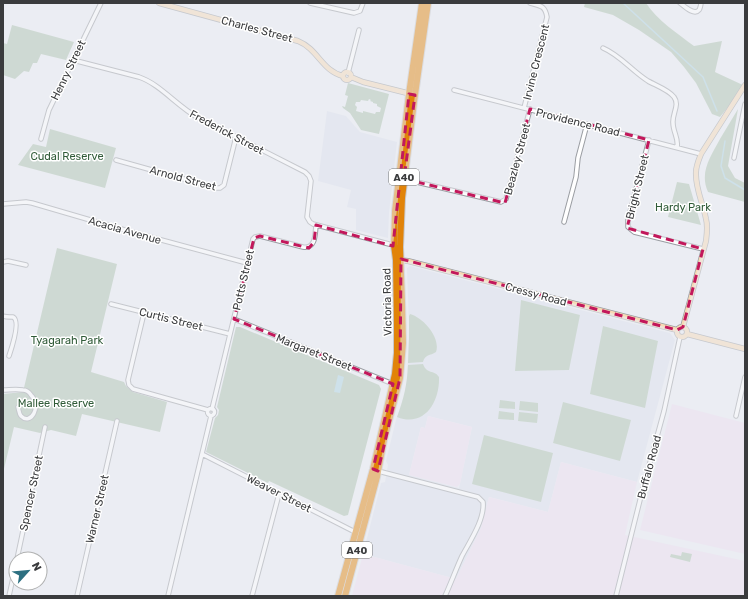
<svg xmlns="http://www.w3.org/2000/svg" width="748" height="599" viewBox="0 0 748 599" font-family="Rubik,sans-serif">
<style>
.built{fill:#dce1ed;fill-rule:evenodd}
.industrial{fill:#eddef0}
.green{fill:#acc2ae;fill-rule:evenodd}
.water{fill:#abd2df}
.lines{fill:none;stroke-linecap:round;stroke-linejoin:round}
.stream{stroke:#abd2df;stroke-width:1.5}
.street-casing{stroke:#9a9da2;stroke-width:5.5}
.secondary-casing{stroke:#9a9da2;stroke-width:6}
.highway-casing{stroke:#c8c8c9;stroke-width:8}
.street{stroke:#fff;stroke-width:3.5}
.secondary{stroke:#f6dab5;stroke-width:4.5}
.highway{stroke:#e18308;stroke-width:6}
.marked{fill:none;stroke:#c2185b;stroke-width:3;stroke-dasharray:8 5;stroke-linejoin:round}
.labels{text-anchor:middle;stroke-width:3;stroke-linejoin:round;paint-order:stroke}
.shield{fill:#fff;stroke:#757677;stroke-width:1}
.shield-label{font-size:10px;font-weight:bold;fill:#3a3b3d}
.street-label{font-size:11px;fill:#3a3b3d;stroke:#fff}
.park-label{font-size:11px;fill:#305b38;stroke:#fff}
</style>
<rect width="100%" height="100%" fill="#ebedf3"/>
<path class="built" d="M327,111L346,116L360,132L397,142L389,213L388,238L356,230V209L347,207L351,190L318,181Z
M410,266L670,333L675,340L637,482L561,462L548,512L489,497L481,528L456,579L363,554L381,483L385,482L388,465L386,461L396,420L404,396L407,381L409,327L407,268ZM428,416L472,427L459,488L409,475L421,427L425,428Z"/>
<path class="industrial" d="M672,404L745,423V554L640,530Z
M428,416L472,427L460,484L457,487L409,475L421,427L425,428Z
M561,462L637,482L625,535L745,561V596H352L363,554L456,579L481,528L489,497L548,512Z"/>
<path class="green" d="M585,3H646C657,20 678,34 694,46L722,41L715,72L717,73L745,86L720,117L712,114L696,83L684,67L671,52L639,30L613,15L584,7Z
M12,25L74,42L66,60L41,54L37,63H33L29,72L24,71L15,79L3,75V43L7,44Z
M348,83L389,94L379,134L361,130L350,113L343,108L342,106L345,107L348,96L345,95ZM369,99L371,100L370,101L373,102V103L377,104V106L381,108L380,112H376L375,114L363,111V113L356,111L357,107L355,105L356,102H360L361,100L368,101Z
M738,109L728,166L735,178L745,183V202L708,192C699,172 711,156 720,139C726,129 732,119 738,109Z
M50,129L116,148L105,188L18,165L33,144L46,147Z
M677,182L689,184L701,225L668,217Z
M57,248L117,264L91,372L124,382L126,386L133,392L167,402L160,432L82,414L76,436L51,430L40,433L14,427L3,473V394L23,392Z
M521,300L580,315L569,370L515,371Z
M410,314C424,318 441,338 436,352C430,356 425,354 423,362L408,363L409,339V316Z
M603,326L658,341L645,408L590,394Z
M236,327H240L379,385L381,389L348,515L344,516L269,481L268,483L206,452L215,418L218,415L219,410L217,407Z
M423,364C427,375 434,369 439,377C440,401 425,428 397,417C404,398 407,385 408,365Z
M500,400L515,402V409L499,408Z
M520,401L538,403V412L519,410Z
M563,402L631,420L620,461L553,443Z
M499,411L514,413V420L498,419Z
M519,412L538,414L537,423L518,421Z
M484,435L553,453L541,502L472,484Z
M682,552L692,554L690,562L670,557L671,554L681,556Z"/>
<path class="water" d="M338,375L344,377L340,393L334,392Z"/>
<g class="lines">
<path class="stream" d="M623,3L703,77L717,111
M725,141L721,166L725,178L745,190"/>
<g class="street-casing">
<path id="street" d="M310,3L354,13L360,11L363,3
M680,3C684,6 694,16 699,10C700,9 701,4 701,3
M603,48C620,55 632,71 648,81C655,85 669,90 674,97C680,105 672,114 673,123C673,132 679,139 677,147
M73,60L139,77C160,84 177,106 197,117L305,172L309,176L311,181L307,217L310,222L313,224L389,244L394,245
M348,73L359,30
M454,90L701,154
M524,108L547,17C545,5 540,6 530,3
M41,139L49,110L101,3
M649,140L628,220V227L634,232L703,249
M734,158L745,104
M116,160L216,188H220L224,185L236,137
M404,179L501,202L506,199L530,109
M3,204L26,202L32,203L128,231L247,263
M564,222L576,177L578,158L587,124
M3,262L8,261L26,265
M111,304L230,334
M144,313L128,380L129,385L133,389L208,410
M3,316C5,317 12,317 13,317C21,321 11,350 9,356
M234,319L393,384
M3,390C9,390 16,389 23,390C26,390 29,392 31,395C42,406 31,426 21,416C19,414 19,410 18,407
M207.5 412a3.5 3.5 0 1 1 7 0a3.5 3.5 0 1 1-7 0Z
M212,409L253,239L255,237L260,236L303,247C316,249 315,234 316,225
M736,416L745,377
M202,454L355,532
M378,471L478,497L483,502C485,519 470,541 462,556C456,569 451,583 445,596
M17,559L45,427
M9,596L16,564
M77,596L117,421
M168,596L211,416
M252,596L279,494
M616,596L644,484L664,411L680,337"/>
</g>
<g class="secondary-casing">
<path id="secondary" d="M159,3L298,41C318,49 322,71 343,76
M343 76a4 4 0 1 1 8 0a4 4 0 1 1-8 0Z
M351,77L363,82L411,94
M398,260L408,261L677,330
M677 332a5 5 0 1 1 10 0a5 5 0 1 1-10 0Z
M683,327L706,241C707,233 708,226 706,219C703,203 695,188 696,172C696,166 699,159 701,154L745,85
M687,334L745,349"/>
</g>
<g class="highway-casing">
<path id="highway" d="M338,596L373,469L395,374L397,353V327L396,260L394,245L395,211L409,94L422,3
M345,596L377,477L384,440L400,378L403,343L402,301L400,247L402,198L414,102L428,3"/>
</g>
<use href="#street" class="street"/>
<use href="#secondary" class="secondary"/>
<use href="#highway" class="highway"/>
</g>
<path d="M0 0H748V599H0ZM409,94L415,95L404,179L505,203L530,109L649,140L627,228L703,249L683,327L677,330L401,259L400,378L378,471L373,469L393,384L234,319L254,238L260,236L309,248L314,242L316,225L393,246Z" fill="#ebedf3" fill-opacity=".55" fill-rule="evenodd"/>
<path class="marked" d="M409,94L415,95L404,179L505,203L530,109L649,140L627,228L703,249L683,327L677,330L401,259L400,378L378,471L373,469L393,384L234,319L254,238L260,236L309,248L314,242L316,225L393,246Z"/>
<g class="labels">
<g class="shield">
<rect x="389" y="169" width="30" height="16" rx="3"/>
<rect x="342" y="542" width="30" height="16" rx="3"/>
</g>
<g class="shield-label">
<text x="404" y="181">A40</text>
<text x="357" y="554">A40</text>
</g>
<g class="street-label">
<text transform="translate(257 29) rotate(15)" y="4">Charles Street</text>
<text transform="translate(536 62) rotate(-76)" y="4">Irvine Crescent</text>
<text transform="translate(68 70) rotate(-64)" y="4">Henry Street</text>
<text transform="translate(578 122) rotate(14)" y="4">Providence Road</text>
<text transform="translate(227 132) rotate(28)" y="4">Frederick Street</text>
<text transform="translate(517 159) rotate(-75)" y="4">Beazley Street</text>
<text transform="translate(183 178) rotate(15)" y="4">Arnold Street</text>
<text transform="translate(637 187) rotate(-76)" y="4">Bright Street</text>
<text transform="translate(125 230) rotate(16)" y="4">Acacia Avenue</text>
<text transform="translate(243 280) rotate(-77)" y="4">Potts Street</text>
<text transform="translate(536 294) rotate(15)" y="4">Cressy Road</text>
<text transform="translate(387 302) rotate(-91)" y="4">Victoria Road</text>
<text transform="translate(171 319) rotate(14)" y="4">Curtis Street</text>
<text transform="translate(314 352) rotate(22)" y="4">Margaret Street</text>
<text transform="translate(649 467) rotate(-75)" y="4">Buffalo Road</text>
<text transform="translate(31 493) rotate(-78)" y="4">Spencer Street</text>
<text transform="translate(279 493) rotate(27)" y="4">Weaver Street</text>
<text transform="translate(97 509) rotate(-77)" y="4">Warner Street</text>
</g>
<g class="park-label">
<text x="67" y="160">Cudal Reserve</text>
<text x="683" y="211">Hardy Park</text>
<text x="67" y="344">Tyagarah Park</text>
<text x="56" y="407">Mallee Reserve</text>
</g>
</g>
<rect width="748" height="599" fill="none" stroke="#3a3b3d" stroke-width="8"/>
<g transform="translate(28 571) rotate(63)"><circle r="19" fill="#ffffff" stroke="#b0b1b1"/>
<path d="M0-3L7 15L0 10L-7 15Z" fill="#2d7081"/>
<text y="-6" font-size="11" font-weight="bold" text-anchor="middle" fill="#3a3b3d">N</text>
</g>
</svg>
